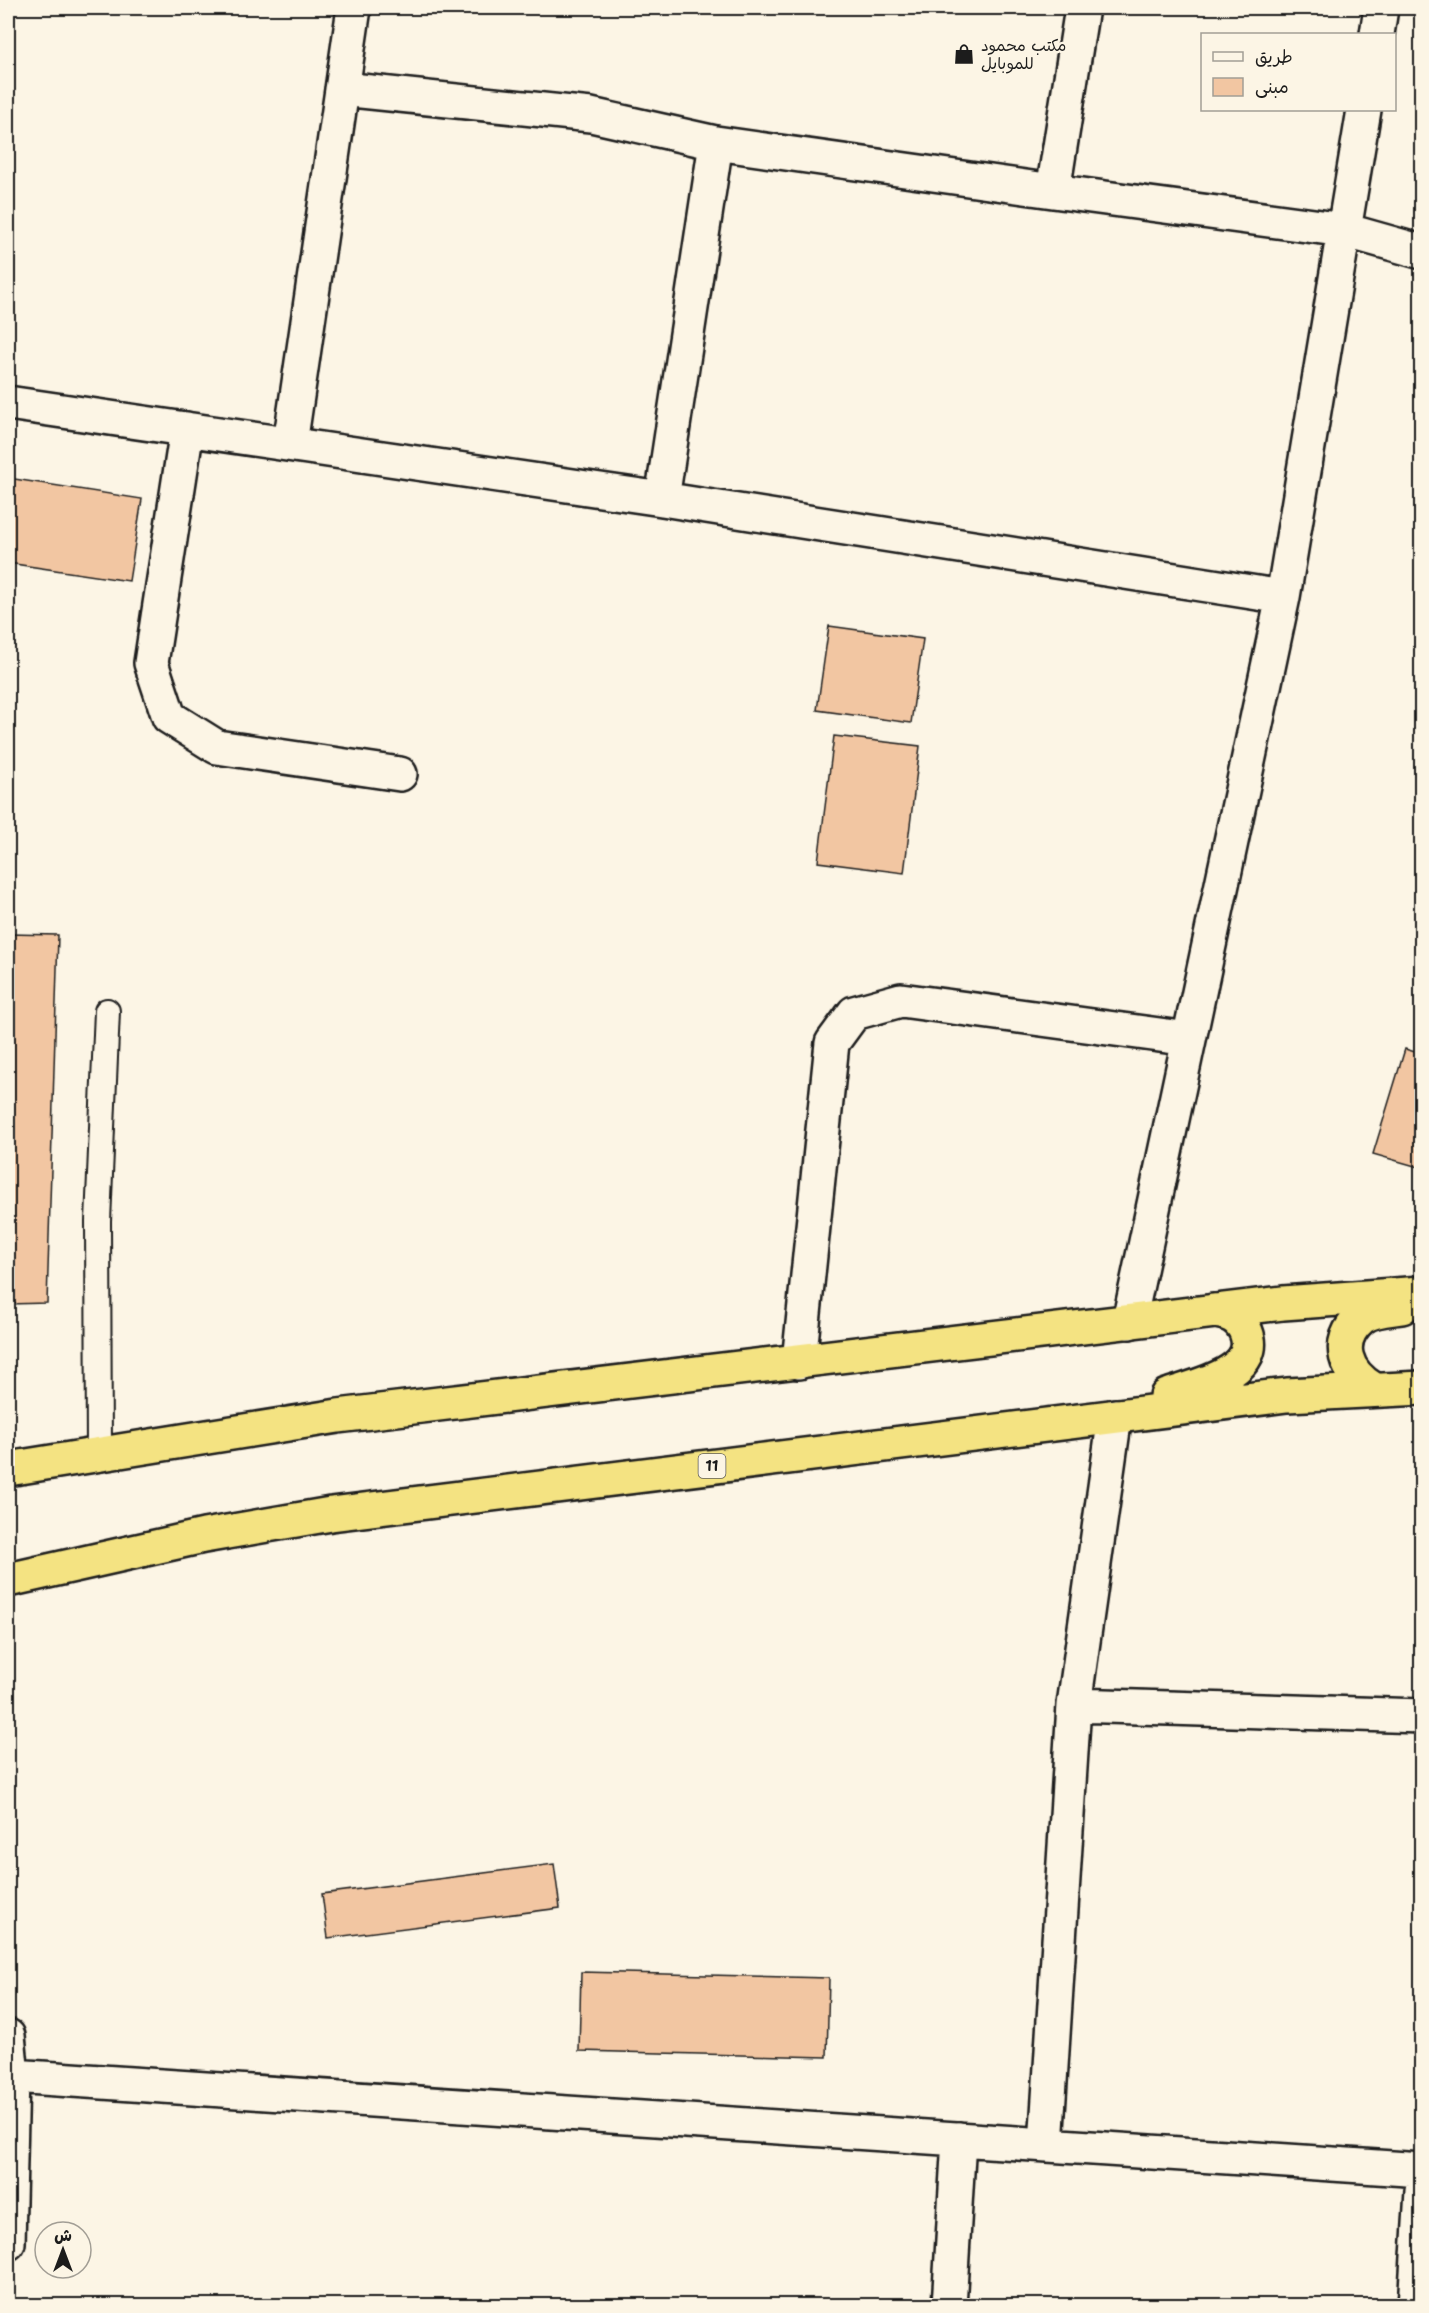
<svg xmlns="http://www.w3.org/2000/svg" width="1429" height="2313" viewBox="0 0 1429 2313" font-family="'Shantell Sans','Playpen Sans Arabic',sans-serif">
<style>
.building{fill:#f2c6a2;stroke:#1c1c1c;stroke-width:1.5}
.lines{fill:none;stroke-linecap:round;stroke-linejoin:round}
.lane-casing{stroke:#1c1c1c;stroke-width:28}
.street-casing{stroke:#1c1c1c;stroke-width:38}
.highway-casing{stroke:#1c1c1c;stroke-width:38}
.lane{stroke:#fcf5e5;stroke-width:24}
.street{stroke:#fcf5e5;stroke-width:33}
.highway{stroke:#f4e382;stroke-width:33}
.labels{text-anchor:middle;stroke-width:4.5;stroke-linejoin:round;paint-order:stroke}
.shield{fill:#fcf5e5;stroke:#5f5d58;stroke-width:1.5}
.shield-label{font-size:15px;font-weight:bold;fill:#1c1c1c}
.poi-label{font-size:16px;fill:#1c1c1c;stroke:#fcf5e5;text-anchor:start}
</style>
<rect width="100%" height="100%" fill="#fcf5e5"/>
<filter id="ink" filterUnits="userSpaceOnUse"><feTurbulence type="fractalNoise" baseFrequency=".0167" numOctaves="2"/><feDisplacementMap in="SourceGraphic" scale="12" xChannelSelector="R" yChannelSelector="G"/><feConvolveMatrix kernelMatrix="1 2 1 2 8 2 1 2 1" color-interpolation-filters="sRGB"/></filter>
<g filter="url(#ink)">
<path class="building" d="M8,478L142,499L129,581L8,563Z
M829,626L923,639L911,723L817,710Z
M834,736L920,746L904,873L818,862Z
M8,934L58,935L47,1303L8,1304Z
M1405,1049L1422,1054V1168L1373,1154Z
M554,1864L560,1908L328,1938L322,1894Z
M581,1972L829,1978L827,2057L579,2051Z"/>
<g class="lines">
<g class="lane-casing">
<path id="lane" d="M99,1452L98,1221L107,1011"/>
</g>
<g class="street-casing">
<path id="street" d="M1377,34L1381,8
M342,89L591,115L716,143
M1053,191L1344,230L1422,252
M8,403L662,499L1283,597
M187,429L151,663L169,717L217,747L400,774
M290,444L354,8
M662,499L716,143L1053,191L1082,8
M1129,1322L1283,597L1364,110
M799,1362L832,1043L854,1013L901,1000L1189,1039
M1074,1705L1115,1416
M8,2036L12,2076L8,2243
M12,2076L1422,2170
M1046,2145L1074,1705L1422,1716
M949,2306L959,2139
M1415,2306L1422,2191"/>
</g>
<g class="highway-casing">
<path id="highway" d="M1373,1389C1346,1373 1333,1342 1361,1318C1372,1309 1388,1309 1402,1307
M1167,1396C1195,1386 1262,1373 1246,1332C1240,1317 1228,1312 1213,1311
M8,1469L338,1416L1283,1303L1422,1293
M8,1580L204,1536L331,1514L1287,1395L1422,1388"/>
</g>
<use href="#lane" class="lane"/>
<use href="#street" class="street"/>
<use href="#highway" class="highway"/>
</g>
</g>
<defs>
<g id="shop-bare" transform="scale(1.62)"><path d="M-5-2.5h2.3a2.7 3.5 0 0 1 5.4 0H5L5.5 6h-11ZM-1.5-2.5h3a1.5 2.3 0 0 0-3 0Z" fill="#1c1c1c" stroke="#fcf5e5" stroke-width="2.5" paint-order="stroke"/></g>
</defs>
<g fill-rule="evenodd">
<use href="#shop-bare" x="964" y="54"/>
</g>
<g class="labels">
<rect class="shield" x="698.5" y="1454" width="27" height="24" rx="4.5"/>
<g class="shield-label">
<text x="712" y="1471">11</text>
</g>
<g class="poi-label">
<text x="981" y="51">مكتب محمود<tspan x="981" dy="18">للموبايل</tspan></text>
</g>
</g>
<rect width="1429" height="2313" fill="none" stroke="#fcf5e5" stroke-width="30"/>
<rect x="15" y="15" width="1399" height="2283" fill="none" stroke="#1c1c1c" stroke-width="2" filter="url(#ink)"/>
<rect x="1201" y="33" width="195" height="78" fill="#fcf5e5" stroke="#a29e95" stroke-width="1.5"/>
<rect x="1213" y="52" width="30" height="9" fill="#fcf5e5" stroke="#a29e95" stroke-width="1.5"/>
<text x="1255" y="63" font-size="18" fill="#1c1c1c">طريق</text>
<rect x="1213" y="78" width="30" height="18" fill="#f2c6a2" stroke="#a29e95" stroke-width="1.5"/>
<text x="1255" y="93" font-size="18" fill="#1c1c1c">مبنى</text>
<g transform="translate(63 2250)"><circle r="28" fill="#fcf5e5" stroke="#a29e95" stroke-width="1.5"/>
<path d="M0-4.5L10 22L0 15L-10 22Z" fill="#1c1c1c"/>
<text y="-9" font-size="16" font-weight="bold" text-anchor="middle" fill="#1c1c1c">ش</text>
</g>
</svg>
